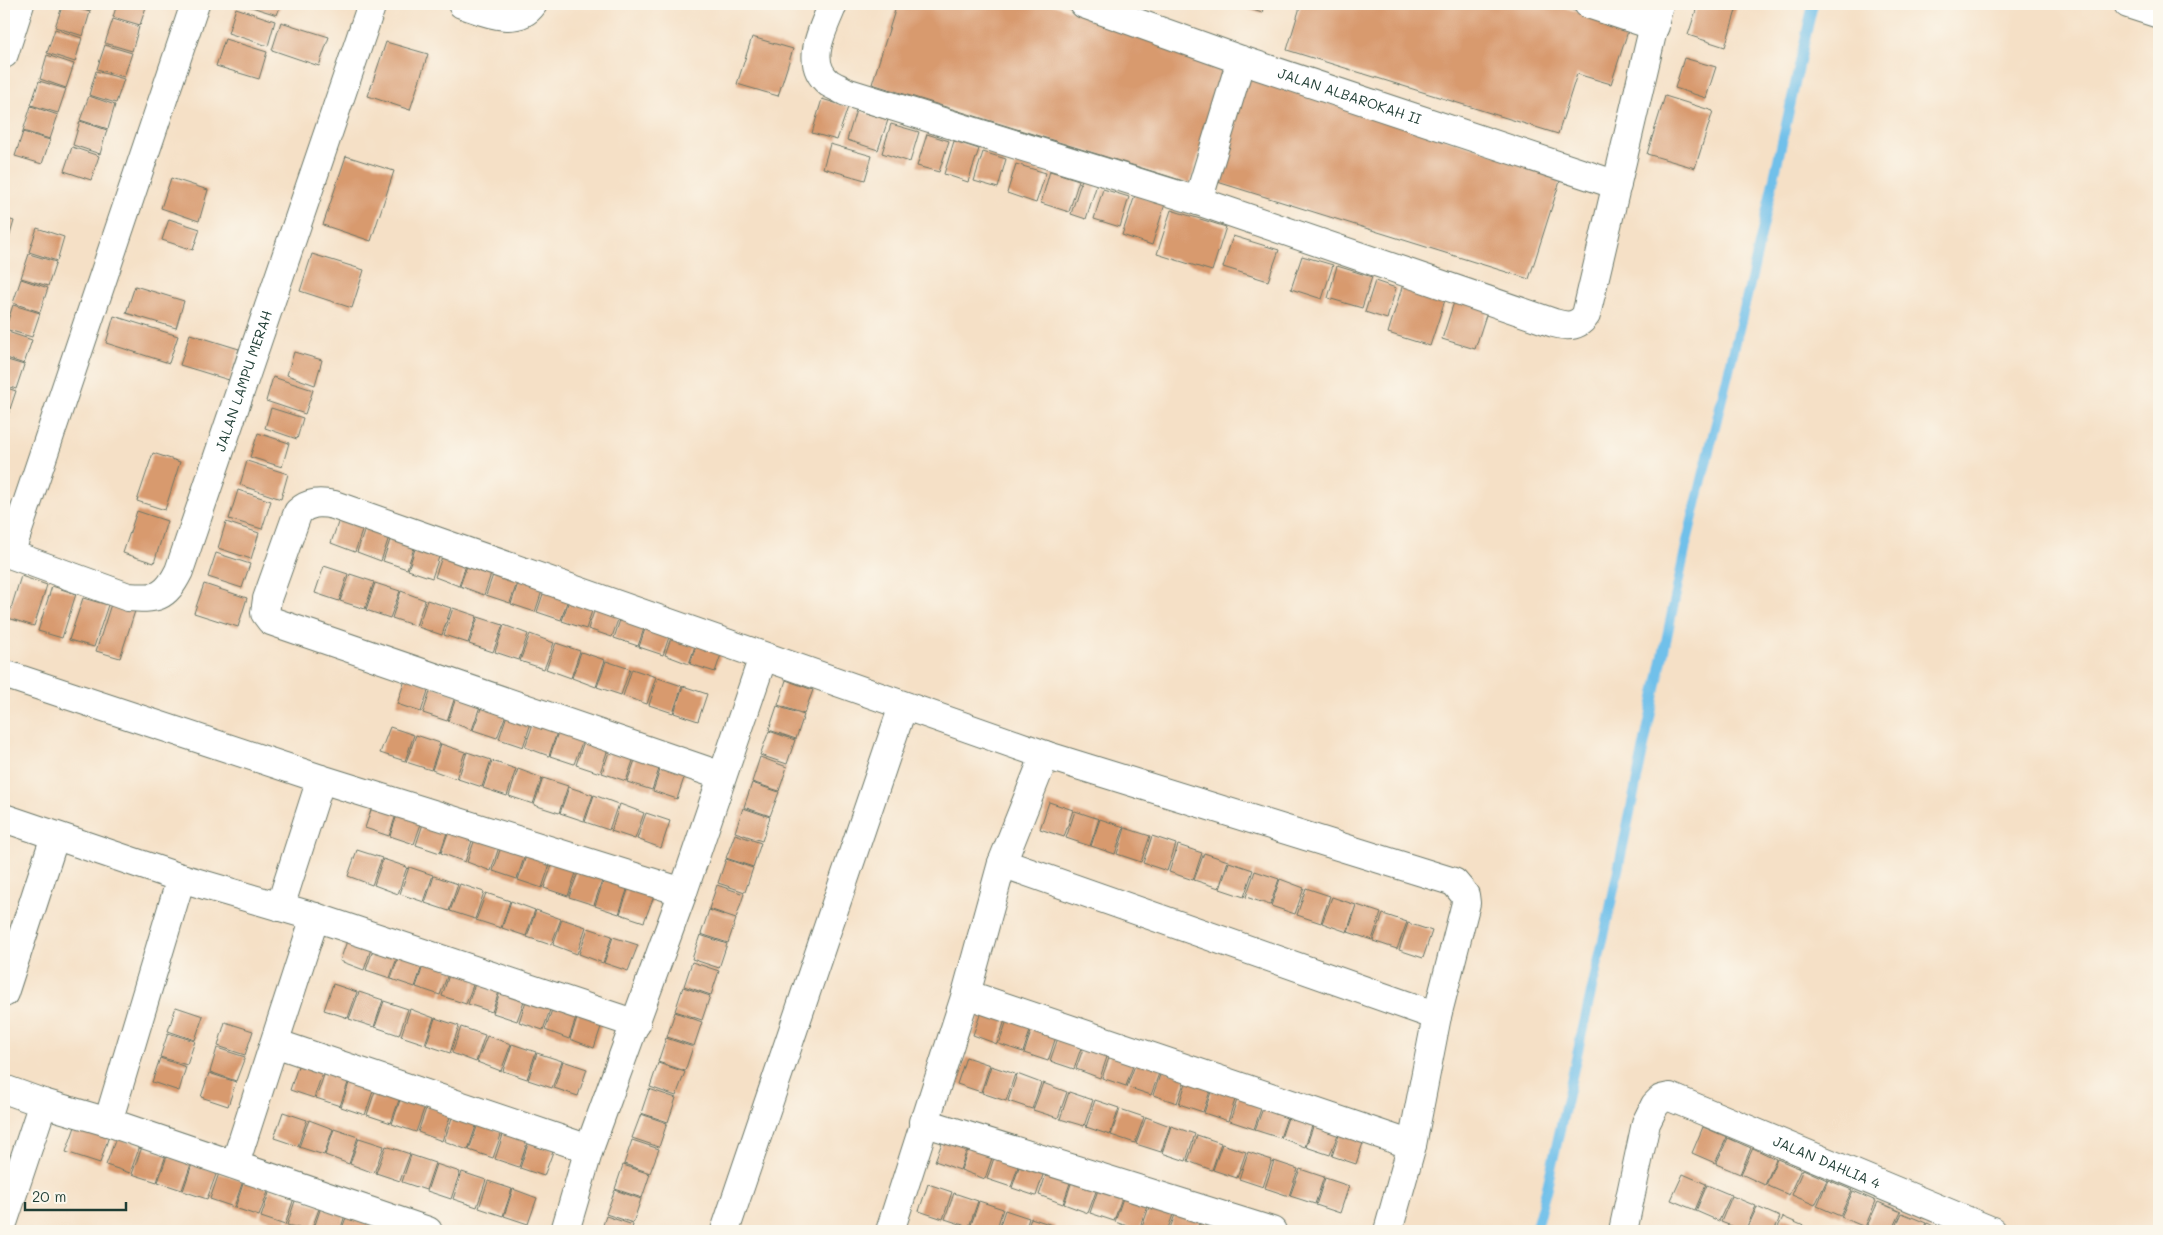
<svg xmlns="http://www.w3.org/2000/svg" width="2163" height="1235" viewBox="0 0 2163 1235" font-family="Mali,sans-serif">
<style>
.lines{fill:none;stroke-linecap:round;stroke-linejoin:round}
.stream{stroke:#6fc0ea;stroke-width:10}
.building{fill:#d89a6e}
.minor-casing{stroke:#6a7667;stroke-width:30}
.minor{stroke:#fff;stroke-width:28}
.labels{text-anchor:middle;stroke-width:4;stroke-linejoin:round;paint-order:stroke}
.street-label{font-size:14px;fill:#1f3d34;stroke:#fbf7ec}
</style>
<rect width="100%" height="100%" fill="#fbf7ec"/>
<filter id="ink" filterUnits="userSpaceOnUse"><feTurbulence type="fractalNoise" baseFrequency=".02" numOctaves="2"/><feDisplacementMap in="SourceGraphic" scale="10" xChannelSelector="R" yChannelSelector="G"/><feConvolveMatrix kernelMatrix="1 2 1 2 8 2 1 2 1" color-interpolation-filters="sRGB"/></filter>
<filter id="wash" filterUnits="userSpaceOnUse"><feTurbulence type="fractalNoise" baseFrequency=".0096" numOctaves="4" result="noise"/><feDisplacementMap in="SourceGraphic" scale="20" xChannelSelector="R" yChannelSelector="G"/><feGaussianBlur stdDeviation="1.12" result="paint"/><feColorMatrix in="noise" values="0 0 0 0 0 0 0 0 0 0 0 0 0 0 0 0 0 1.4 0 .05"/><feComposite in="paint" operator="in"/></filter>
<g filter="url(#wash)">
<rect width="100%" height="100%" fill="#f5e0c6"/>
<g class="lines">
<path class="stream" d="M1535,1231L1547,1187L1606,927L1687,541L1752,276L1813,4"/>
</g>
<g id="blocks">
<path class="building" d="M63,4L90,12L83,36L55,27Z
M70,4H92L90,11Z
M117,4H147L140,25L113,17Z
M242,4H281L277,15Z
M897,4H1050L1228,59L1190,183L872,84Z
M1234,4H1264L1262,13Z
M1301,4H1553L1629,28L1611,84L1577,74L1558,134L1287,50Z
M1698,4H1738L1725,47L1688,35Z
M236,8L275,21L268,46L228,33Z
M113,19L139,27L132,51L105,43Z
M281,22L329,37L319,66L272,50Z
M55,29L82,38L75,62L47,53Z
M752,37L793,49L778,96L737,84Z
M225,39L267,52L259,79L216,66Z
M386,42L428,54L410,110L368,96Z
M105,45L132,53L124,77L97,69Z
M47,55L74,64L66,88L40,79Z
M1684,58L1716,67L1706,98L1675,88Z
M96,71L124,79L116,103L89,95Z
M1244,76L1562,175L1529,279L1211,180Z
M39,81L66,89L58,113L31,105Z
M89,96L115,105L108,129L80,120Z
M1665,96L1713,111L1695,168L1647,154Z
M822,99L848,107L837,140L812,133Z
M31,106L58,115L50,139L23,131Z
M856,110L888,120L878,150L847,140Z
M80,121L107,130L100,154L73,145Z
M891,124L919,132L910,162L882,153Z
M23,132L50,140L42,164L15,156Z
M927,134L949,141L939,172L917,166Z
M954,141L979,149L968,182L944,174Z
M830,144L872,156L865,180L823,168Z
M72,147L99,156L91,180L64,171Z
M983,152L1006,159L998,188L974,181Z
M346,156L394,171L371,241L323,225Z
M1016,164L1046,173L1036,203L1007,193Z
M1050,171L1079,180L1069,212L1041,203Z
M171,178L208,190L199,221L161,208Z
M1082,179L1097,184L1086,219L1071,214Z
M1103,189L1129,197L1120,227L1094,219Z
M1135,195L1165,204L1152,245L1122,235Z
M1171,210L1226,227L1212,271L1157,254Z
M4,218L14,221L7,245L4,244Z
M169,219L200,229L193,250L162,240Z
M37,228L64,237L57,261L29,252Z
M1233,236L1279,250L1268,281L1223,267Z
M29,254L56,262L48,286L21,278Z
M312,254L364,270L352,308L300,291Z
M1302,256L1333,265L1322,299L1291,289Z
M1337,266L1372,277L1362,308L1328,298Z
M21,279L48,288L40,312L13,303Z
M1375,281L1396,288L1387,319L1365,312Z
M1403,284L1446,297L1430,346L1388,333Z
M135,286L184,301L176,328L126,313Z
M1455,299L1488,309L1475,349L1442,339Z
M13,305L40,313L32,337L5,329Z
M114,316L178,336L169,363L106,343Z
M5,331L32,340L24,364L4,357Z
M190,334L239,349L229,380L180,365Z
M294,352L322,360L315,385L287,375Z
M4,359L24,365L16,389L4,385Z
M273,377L313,390L305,414L266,401Z
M4,387L16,391L8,415L4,414Z
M271,408L303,418L297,439L265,428Z
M258,433L289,443L282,467L250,457Z
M153,453L180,462L165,510L137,501Z
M247,461L288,474L281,499L240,485Z
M238,490L271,501L262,529L229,519Z
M137,511L167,521L154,563L123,553Z
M340,517L364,525L355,552L331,543Z
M226,522L259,533L251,559L218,548Z
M366,526L390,534L381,561L357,552Z
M392,534L416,542L407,569L383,561Z
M417,543L441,551L432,578L408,570Z
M444,551L468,559L459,586L435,577Z
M216,553L250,564L242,588L208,577Z
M469,560L493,568L484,595L460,586Z
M324,566L348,574L339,601L315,593Z
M495,569L519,577L510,603L486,595Z
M350,574L374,582L365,609L340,601Z
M21,576L47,585L34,626L8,618Z
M520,577L544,585L535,612L511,604Z
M375,583L400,591L390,618L366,610Z
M204,584L247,598L238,627L194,613Z
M546,585L570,593L561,620L537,612Z
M52,586L76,594L62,638L38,631Z
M401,591L425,600L416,626L392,618Z
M571,594L595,602L586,629L562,621Z
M83,598L108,605L94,647L69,640Z
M427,600L451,608L442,635L418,627Z
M597,603L621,611L612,637L588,629Z
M111,604L135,611L120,658L96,651Z
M453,608L477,616L468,643L444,635Z
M623,611L647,620L638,646L614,638Z
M478,617L503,625L493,652L469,644Z
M648,620L672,628L663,655L639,647Z
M504,625L528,634L519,660L495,652Z
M674,629L698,637L689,664L665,655Z
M530,634L554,643L544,669L520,661Z
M699,637L724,646L715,672L690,664Z
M556,643L580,651L571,678L546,669Z
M581,652L605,660L596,687L572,678Z
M606,661L630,669L621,695L597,687Z
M632,669L656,677L647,704L623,696Z
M406,677L430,685L421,712L397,704Z
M658,678L682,686L673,713L649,705Z
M786,680L813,690L804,714L778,705Z
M432,686L456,694L447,721L423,713Z
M683,686L707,694L698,721L674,713Z
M457,695L481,703L472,730L448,721Z
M483,703L507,712L497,738L473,730Z
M777,706L804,715L796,739L769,730Z
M508,712L532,720L523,747L499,739Z
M534,721L558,729L549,756L525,747Z
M390,727L414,735L405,761L380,753Z
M559,729L584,737L574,764L550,756Z
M769,731L795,740L787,764L760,755Z
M416,735L440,743L431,770L406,762Z
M585,738L609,746L600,773L576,765Z
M441,744L465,752L456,779L432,770Z
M611,746L635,755L626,781L602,773Z
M467,752L491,760L482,787L458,779Z
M637,755L661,763L652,790L627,782Z
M760,757L787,767L779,791L752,782Z
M492,761L516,769L507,796L483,788Z
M662,764L686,772L677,799L653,791Z
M518,769L542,778L533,804L509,796Z
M543,778L568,786L559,813L534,805Z
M752,783L779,792L770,816L744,807Z
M569,787L593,795L584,821L560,813Z
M594,795L618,804L609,830L585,822Z
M374,801L398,809L389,836L365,828Z
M1049,802L1073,810L1064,837L1040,829Z
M620,804L644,813L635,839L611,831Z
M743,808L770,817L762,841L735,832Z
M399,809L423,818L414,844L390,836Z
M1075,811L1099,819L1090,846L1066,838Z
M646,813L670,821L661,848L637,839Z
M425,818L449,827L440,853L416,845Z
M1100,819L1124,827L1115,854L1091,846Z
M450,827L474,835L465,862L441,853Z
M1125,828L1150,836L1141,862L1117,854Z
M735,834L761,843L753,867L726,858Z
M476,836L500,844L491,871L467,862Z
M1152,836L1176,844L1167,871L1143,863Z
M502,844L526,852L517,879L493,871Z
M1178,845L1202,853L1193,880L1169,872Z
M357,850L382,858L372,885L348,876Z
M527,853L551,861L542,888L518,880Z
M1204,853L1228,861L1219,888L1194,880Z
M383,859L407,867L398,894L374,885Z
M726,859L753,868L745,892L718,883Z
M553,862L577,870L568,896L544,888Z
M1229,862L1253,870L1244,897L1220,889Z
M409,867L433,875L424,902L400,894Z
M579,870L603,878L594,905L569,897Z
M1255,871L1279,879L1270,905L1246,897Z
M434,876L458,884L449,911L425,903Z
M604,879L628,887L619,914L595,906Z
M1280,879L1304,888L1295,914L1271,906Z
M460,884L484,892L475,919L450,911Z
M717,885L744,894L736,918L709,909Z
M629,887L654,896L644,922L620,914Z
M1306,888L1330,896L1321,923L1297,915Z
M486,893L510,901L501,928L476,920Z
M1332,897L1356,905L1347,932L1322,923Z
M511,901L535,910L526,936L502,928Z
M1357,905L1381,913L1372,940L1348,932Z
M536,910L561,919L551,945L527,937Z
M709,910L736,919L728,943L701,934Z
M1383,914L1407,922L1397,949L1373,941Z
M562,919L586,927L577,954L553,945Z
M1408,923L1432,931L1423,958L1399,950Z
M588,928L612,936L603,963L579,954Z
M349,935L373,943L364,970L340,961Z
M700,935L727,944L719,968L692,959Z
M613,937L638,945L628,971L604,963Z
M375,944L399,952L390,978L366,970Z
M400,952L424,960L415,987L391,979Z
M425,960L450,969L440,995L416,987Z
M692,962L719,971L711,995L684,986Z
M451,969L476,977L466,1004L442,996Z
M477,978L501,986L492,1012L468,1004Z
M333,984L357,992L348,1018L324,1010Z
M502,986L526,995L517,1021L493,1013Z
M683,987L710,996L702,1020L675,1011Z
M359,992L383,1000L374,1027L349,1019Z
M528,995L552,1004L543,1030L519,1022Z
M384,1001L408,1009L399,1035L375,1027Z
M554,1004L578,1012L569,1039L545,1030Z
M176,1007L203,1016L195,1040L168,1031Z
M410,1009L434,1018L425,1044L401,1036Z
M982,1009L1006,1017L997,1044L973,1035Z
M675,1012L702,1022L694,1046L667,1037Z
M579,1013L603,1021L594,1048L570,1039Z
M1008,1017L1032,1025L1023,1052L999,1044Z
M435,1018L459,1026L450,1053L426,1045Z
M225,1022L253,1031L245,1055L218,1046Z
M1033,1026L1057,1034L1048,1061L1024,1053Z
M461,1027L485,1035L476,1062L452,1053Z
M168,1033L195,1041L187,1065L160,1057Z
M1059,1035L1083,1042L1074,1069L1050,1061Z
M487,1036L511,1044L501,1071L477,1062Z
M666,1038L693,1047L685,1071L658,1062Z
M1085,1043L1109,1051L1100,1078L1076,1069Z
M512,1044L536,1052L527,1079L503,1071Z
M217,1048L245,1057L236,1081L210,1072Z
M1111,1052L1135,1060L1126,1086L1102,1078Z
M537,1053L562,1061L552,1088L528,1080Z
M966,1057L990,1065L981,1092L957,1084Z
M160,1058L186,1067L179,1091L152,1082Z
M1137,1060L1161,1068L1151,1095L1127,1087Z
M563,1061L587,1069L578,1096L554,1088Z
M299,1063L323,1071L314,1098L290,1090Z
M658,1063L685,1072L676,1096L650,1087Z
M991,1066L1015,1074L1006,1101L982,1093Z
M1162,1069L1186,1077L1177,1103L1153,1095Z
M325,1072L349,1080L340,1106L316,1098Z
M209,1073L236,1082L228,1106L201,1097Z
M1017,1074L1041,1083L1032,1109L1008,1101Z
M1188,1077L1212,1085L1203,1112L1179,1104Z
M350,1080L374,1088L365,1115L341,1107Z
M1043,1083L1067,1092L1058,1118L1033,1110Z
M1213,1086L1237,1094L1228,1121L1204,1113Z
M376,1088L400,1097L391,1123L367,1115Z
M649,1089L676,1098L668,1122L641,1113Z
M1069,1092L1093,1100L1084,1126L1060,1119Z
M1239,1094L1263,1103L1254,1129L1230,1121Z
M401,1097L425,1106L416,1132L392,1124Z
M1095,1100L1119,1108L1110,1135L1086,1127Z
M1265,1103L1289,1111L1280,1138L1255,1130Z
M427,1106L451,1114L442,1141L418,1132Z
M1120,1109L1144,1117L1135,1143L1111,1135Z
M283,1112L307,1120L298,1146L274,1138Z
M1290,1112L1314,1120L1305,1147L1281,1138Z
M641,1114L667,1123L659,1147L632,1138Z
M453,1115L477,1123L468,1150L444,1141Z
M1146,1117L1170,1126L1161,1152L1136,1144Z
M309,1120L333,1129L324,1155L299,1147Z
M1315,1121L1340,1129L1330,1155L1306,1147Z
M76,1124L109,1136L100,1163L66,1152Z
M478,1124L502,1132L493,1158L469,1150Z
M1171,1126L1195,1134L1186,1161L1162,1153Z
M1703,1127L1727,1137L1715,1163L1692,1153Z
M334,1129L358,1137L349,1164L325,1155Z
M1341,1129L1365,1137L1356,1164L1332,1156Z
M504,1132L528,1140L519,1167L495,1159Z
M945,1135L969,1143L960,1170L935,1161Z
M1197,1135L1221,1143L1212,1170L1188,1161Z
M116,1138L140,1146L130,1173L106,1165Z
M359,1138L384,1146L374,1173L350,1164Z
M1728,1138L1751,1148L1740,1174L1716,1164Z
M632,1140L659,1149L650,1173L624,1164Z
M529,1141L554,1149L544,1176L520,1168Z
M970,1144L994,1152L985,1179L961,1170Z
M1222,1144L1246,1152L1237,1178L1213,1170Z
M386,1146L410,1154L400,1181L376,1173Z
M142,1147L166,1155L157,1182L132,1174Z
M1753,1148L1776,1159L1765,1185L1741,1174Z
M996,1152L1020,1161L1011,1187L987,1179Z
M1248,1152L1272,1160L1263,1187L1239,1179Z
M411,1155L435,1163L426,1190L402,1182Z
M167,1156L191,1164L182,1190L158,1182Z
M1777,1159L1801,1169L1789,1195L1766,1185Z
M1021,1161L1045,1169L1036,1196L1012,1188Z
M1274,1161L1298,1169L1289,1196L1265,1188Z
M192,1164L217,1172L207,1199L183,1191Z
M436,1164L460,1172L451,1199L427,1191Z
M623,1165L650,1174L642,1198L615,1189Z
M1048,1169L1072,1177L1063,1204L1039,1195Z
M1300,1169L1324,1177L1315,1204L1290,1196Z
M1803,1169L1827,1180L1815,1205L1792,1195Z
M462,1172L486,1180L477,1207L453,1199Z
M219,1173L243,1181L234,1207L210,1199Z
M1683,1174L1706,1184L1695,1210L1671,1200Z
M1073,1178L1098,1186L1088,1213L1064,1204Z
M1325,1178L1349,1186L1340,1213L1316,1205Z
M1828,1180L1852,1190L1840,1216L1817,1206Z
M244,1181L269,1189L259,1216L235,1208Z
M488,1181L512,1189L503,1216L479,1208Z
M928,1184L952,1192L943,1219L919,1211Z
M1707,1185L1731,1195L1719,1221L1696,1211Z
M1099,1187L1123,1195L1114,1221L1090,1213Z
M513,1189L537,1198L528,1224L504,1216Z
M270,1190L294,1198L285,1225L261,1217Z
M615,1190L641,1199L633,1223L606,1214Z
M1853,1191L1876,1201L1865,1227L1841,1217Z
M954,1193L978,1201L969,1227L945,1219Z
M1124,1195L1148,1203L1139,1230L1115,1222Z
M1732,1196L1756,1206L1745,1231L1721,1222Z
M296,1198L320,1206L311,1231L287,1225Z
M979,1201L1003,1209L996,1231H980L970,1228Z
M1878,1202L1901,1212L1892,1231H1875L1866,1228Z
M1150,1204L1174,1212L1167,1231L1141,1230Z
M321,1207L345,1215L340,1231H313Z
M1757,1207L1780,1217L1774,1231H1746Z
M1005,1210L1029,1218L1025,1231H998Z
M1176,1212L1200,1220L1196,1231H1169Z
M1902,1213L1926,1223L1922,1231H1894Z
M347,1215L371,1224L368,1231H341Z
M606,1216L633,1225L631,1231H601Z
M1783,1217L1806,1227L1804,1231H1776Z
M1031,1218L1055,1226L1054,1231H1027Z
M1201,1221L1225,1229V1231H1198Z
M1927,1223L1945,1231H1923Z"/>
</g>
</g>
<g filter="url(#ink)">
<use href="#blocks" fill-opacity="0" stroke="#6a7667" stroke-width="1"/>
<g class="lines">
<g class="minor-casing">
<g id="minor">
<path d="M462,4C483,11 517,27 533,4"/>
<path d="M833,4C824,28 803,62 829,83C834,86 841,89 846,92L1198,201L1554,323C1567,327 1578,327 1586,315L1659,4"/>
<path id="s1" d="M1084,4L1241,60L1617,185"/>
<path d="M1588,4L1655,26"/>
<path d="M2128,4L2159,14"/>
<path d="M4,54L20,4"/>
<path d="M1198,201L1241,60"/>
<path id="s2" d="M4,552L128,597C156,599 165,599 179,571L372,4"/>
<path d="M10,554L195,4"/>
<path d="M4,674L321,779L683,892"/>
<path d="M722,776L271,621L265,613L267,599L298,512C309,502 320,502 334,505L1045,755L1454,882L1465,895L1466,903L1437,1016L1412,1145L1388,1231"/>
<path d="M4,818L181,878L315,917"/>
<path d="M1002,863L1437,1016"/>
<path d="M181,878L108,1122L428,1231"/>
<path d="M280,907L321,779"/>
<path d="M4,993L55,836"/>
<path d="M966,994L1412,1145"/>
<path d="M275,1043L589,1149"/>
<path d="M4,1089L43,1103L4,1220"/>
<path d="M43,1103L108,1122"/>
<path d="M923,1122L1272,1231"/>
<path d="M235,1164L315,917L636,1024"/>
<path d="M565,1231L589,1149L683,892L763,657"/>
<path d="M725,1231L903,706"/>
<path d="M890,1231L966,994L1002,863L1045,755"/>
<path id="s3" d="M1623,1231L1646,1123L1655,1105L1661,1099L1670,1097L1992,1231"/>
</g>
</g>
<use href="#minor" class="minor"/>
</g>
</g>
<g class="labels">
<g class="street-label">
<text dy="5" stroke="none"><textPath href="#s1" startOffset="281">JALAN ALBAROKAH II</textPath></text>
<text dy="5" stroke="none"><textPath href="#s2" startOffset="396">JALAN LAMPU MERAH</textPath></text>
<text dy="5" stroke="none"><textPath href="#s3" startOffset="318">JALAN DAHLIA 4</textPath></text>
</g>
</g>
<rect width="2163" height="1235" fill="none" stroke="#fbf7ec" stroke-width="20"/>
<path d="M25 1202v8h101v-8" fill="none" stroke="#1f3d34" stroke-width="2.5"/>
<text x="32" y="1202" font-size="15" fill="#1f3d34" stroke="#fbf7ec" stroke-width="4" paint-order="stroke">20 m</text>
</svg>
